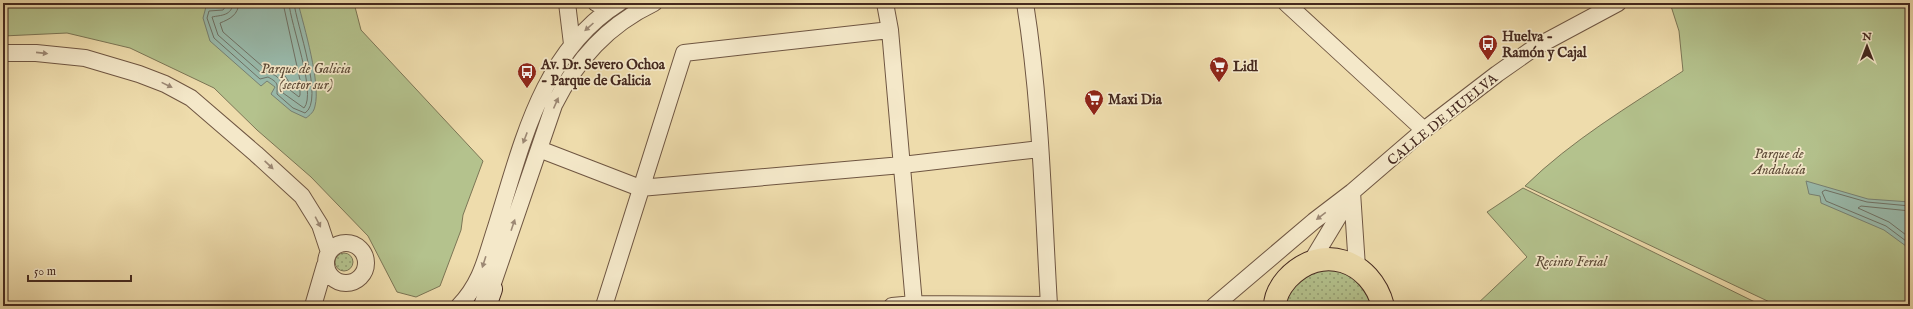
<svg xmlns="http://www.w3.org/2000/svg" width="1913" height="309" viewBox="0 0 1913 309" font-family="'IM FELL English',serif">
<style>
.grass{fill:url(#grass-dots);stroke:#7c7656}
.park{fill:#b4c28d;stroke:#7c7656}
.water{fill:#99bbad;stroke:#778174}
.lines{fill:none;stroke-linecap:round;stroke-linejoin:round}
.shore{stroke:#6f7266;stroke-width:1}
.street-casing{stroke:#6f5642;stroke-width:18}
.secondary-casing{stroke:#45291f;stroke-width:24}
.highway-casing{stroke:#45291f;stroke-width:24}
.street{stroke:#f4e8c9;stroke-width:16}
.secondary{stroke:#f4e8c9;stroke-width:22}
.highway{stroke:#eedcac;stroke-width:22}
.oneway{fill:#9c8874}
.labels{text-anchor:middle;stroke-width:3.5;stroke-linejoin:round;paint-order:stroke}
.poi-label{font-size:14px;font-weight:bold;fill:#45291f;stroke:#f4e8c9;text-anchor:start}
.park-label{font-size:14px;font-style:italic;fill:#5b4835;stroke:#f4e8c9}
.street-label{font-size:14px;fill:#45291f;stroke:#f4e8c9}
</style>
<defs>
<pattern id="grass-dots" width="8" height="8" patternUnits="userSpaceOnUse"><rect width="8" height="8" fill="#b4c28d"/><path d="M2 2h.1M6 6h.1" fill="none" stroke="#949e73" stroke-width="1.8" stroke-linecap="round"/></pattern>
</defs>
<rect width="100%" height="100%" fill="#eedcac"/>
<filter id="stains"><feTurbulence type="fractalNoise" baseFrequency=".005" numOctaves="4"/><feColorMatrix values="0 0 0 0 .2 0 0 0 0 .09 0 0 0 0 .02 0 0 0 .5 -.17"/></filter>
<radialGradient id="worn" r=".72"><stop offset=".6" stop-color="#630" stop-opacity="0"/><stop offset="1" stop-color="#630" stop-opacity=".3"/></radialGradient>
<path class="grass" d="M335 262a9 9 0 1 1 18 0a9 9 0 1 1-18 0Z
M1323,265L1354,272L1378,306H1281L1293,280Z"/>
<path class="park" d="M3,3H354L361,30L483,161L463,215L461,230L440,286L416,297L397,292L368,236L311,177L257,130L214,88L130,48L67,33L3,36Z
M1670,3H1910V306H1778L1525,186C1572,140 1628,107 1683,71L1679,31Z
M1523,188L1763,306H1475L1527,257L1487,212Z"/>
<path class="water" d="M207,3H212L213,6C218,8 221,7 225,3H298C304,26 321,84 315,106C314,112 310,115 306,118L291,111L271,94L275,87L267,81L261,86L210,41L203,18Z
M1806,181L1868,199L1910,202V249L1884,230L1821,203L1820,196L1809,194Z"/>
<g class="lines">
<path class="shore" d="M228,3L223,10L209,11L207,18L214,38L260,79L268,77C279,83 277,84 277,94L293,108L305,113C325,101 296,23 294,3
M233,3C232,16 221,15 212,17L218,35L261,73C275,72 283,78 283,93L304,108C317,93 290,23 289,3
M239,3C238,15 230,19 220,23L223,32L262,66L273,67L285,76L289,82L290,90L299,97L300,95V80L283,3
M1910,206L1867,202L1825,190L1822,192L1826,201L1886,226L1910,244
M1910,211L1861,206L1858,208L1889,222L1910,238"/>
<g class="street-casing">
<path id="street" d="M567,3L572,44
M596,3L612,8
M885,3L890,30L914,304
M1286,3L1424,130
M3,53H36L85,58L139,74L165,84L191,98L256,154L302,196L320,225L329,252
M539,149L640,188L902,165L1040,149
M1352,192L1357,267
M326 263a20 20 0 1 1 40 0a20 20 0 1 1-40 0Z
M1311,262L1349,199
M491,289L554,105C577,59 608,25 654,3
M313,306L325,265
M459,306C482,282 486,257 496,227C522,145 541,52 619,3
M604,306L684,53L890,30
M892,306L914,304L1049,305C1043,204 1041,103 1025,3
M1214,306L1314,221L1352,192L1424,130L1497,74L1534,48L1618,3"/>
</g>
<g class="secondary-casing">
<path id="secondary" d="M485,306L491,289"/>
</g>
<g class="highway-casing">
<path id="highway" d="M1275,306C1275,296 1281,286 1287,279C1321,242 1371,260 1383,306"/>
</g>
<use href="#street" class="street"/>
<use href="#secondary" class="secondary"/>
<use href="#highway" class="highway"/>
</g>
<defs><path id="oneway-solid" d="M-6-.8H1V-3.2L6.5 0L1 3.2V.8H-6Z"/></defs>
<g class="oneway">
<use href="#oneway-solid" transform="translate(589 27) rotate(138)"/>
<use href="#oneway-solid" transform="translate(42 53) rotate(6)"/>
<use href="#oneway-solid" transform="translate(167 85) rotate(26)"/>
<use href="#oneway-solid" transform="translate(556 103) rotate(-66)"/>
<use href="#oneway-solid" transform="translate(525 138) rotate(111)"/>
<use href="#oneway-solid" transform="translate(269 165) rotate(43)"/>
<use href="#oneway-solid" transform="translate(1321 216) rotate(143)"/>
<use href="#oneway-solid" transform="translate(318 222) rotate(62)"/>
<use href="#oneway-solid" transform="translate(513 225) rotate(-71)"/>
<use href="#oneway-solid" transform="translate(484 262) rotate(108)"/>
</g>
<defs>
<g id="bus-pin" transform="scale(1)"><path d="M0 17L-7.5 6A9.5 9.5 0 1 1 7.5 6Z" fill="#8f2418" stroke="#f4e8c9"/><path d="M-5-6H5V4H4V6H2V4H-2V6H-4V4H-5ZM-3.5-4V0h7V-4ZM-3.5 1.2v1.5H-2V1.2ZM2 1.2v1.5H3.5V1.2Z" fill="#fff"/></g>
<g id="supermarket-pin" transform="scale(1)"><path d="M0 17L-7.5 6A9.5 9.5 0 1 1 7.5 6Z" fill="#8f2418" stroke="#f4e8c9"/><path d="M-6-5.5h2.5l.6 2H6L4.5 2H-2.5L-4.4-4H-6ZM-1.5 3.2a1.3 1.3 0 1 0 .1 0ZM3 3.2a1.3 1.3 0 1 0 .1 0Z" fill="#fff"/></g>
</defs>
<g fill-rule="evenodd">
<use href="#bus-pin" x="1488" y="44"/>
<use href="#supermarket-pin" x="1219" y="66"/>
<use href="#bus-pin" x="527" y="72"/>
<use href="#supermarket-pin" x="1094" y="99"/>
</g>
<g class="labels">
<g class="poi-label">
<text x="1502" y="41">Huelva -<tspan x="1502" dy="16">Ramón y Cajal</tspan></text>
<text x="541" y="69">Av. Dr. Severo Ochoa<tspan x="541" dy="16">- Parque de Galicia</tspan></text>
<text x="1233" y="71">Lidl</text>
<text x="1108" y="104">Maxi Dia</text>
</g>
<g class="park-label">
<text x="306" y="73">Parque de Galicia<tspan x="306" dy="16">(sector sur)</tspan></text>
<text x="1779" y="158">Parque de<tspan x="1779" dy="16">Andalucía</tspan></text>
<text x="1571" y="266">Recinto Ferial</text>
</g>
<g class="street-label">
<text transform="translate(1442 119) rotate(-39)" y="5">CALLE DE HUELVA</text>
</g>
</g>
<rect width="1913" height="309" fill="none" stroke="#eedcac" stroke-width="16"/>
<rect x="4" y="4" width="1905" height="301" fill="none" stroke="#45291f" stroke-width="2"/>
<rect x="8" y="8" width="1897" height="293" fill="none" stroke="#45291f"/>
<g transform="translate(1867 46)" stroke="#f4e8c9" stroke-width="3" paint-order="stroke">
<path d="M0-3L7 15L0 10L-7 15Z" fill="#45291f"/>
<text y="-6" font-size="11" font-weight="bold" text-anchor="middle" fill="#45291f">N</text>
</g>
<path d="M28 275v6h103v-6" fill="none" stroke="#45291f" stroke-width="2"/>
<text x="34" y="275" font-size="12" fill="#45291f" stroke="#f4e8c9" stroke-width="3" paint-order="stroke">50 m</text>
<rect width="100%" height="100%" filter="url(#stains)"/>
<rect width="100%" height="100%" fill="url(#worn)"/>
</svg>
